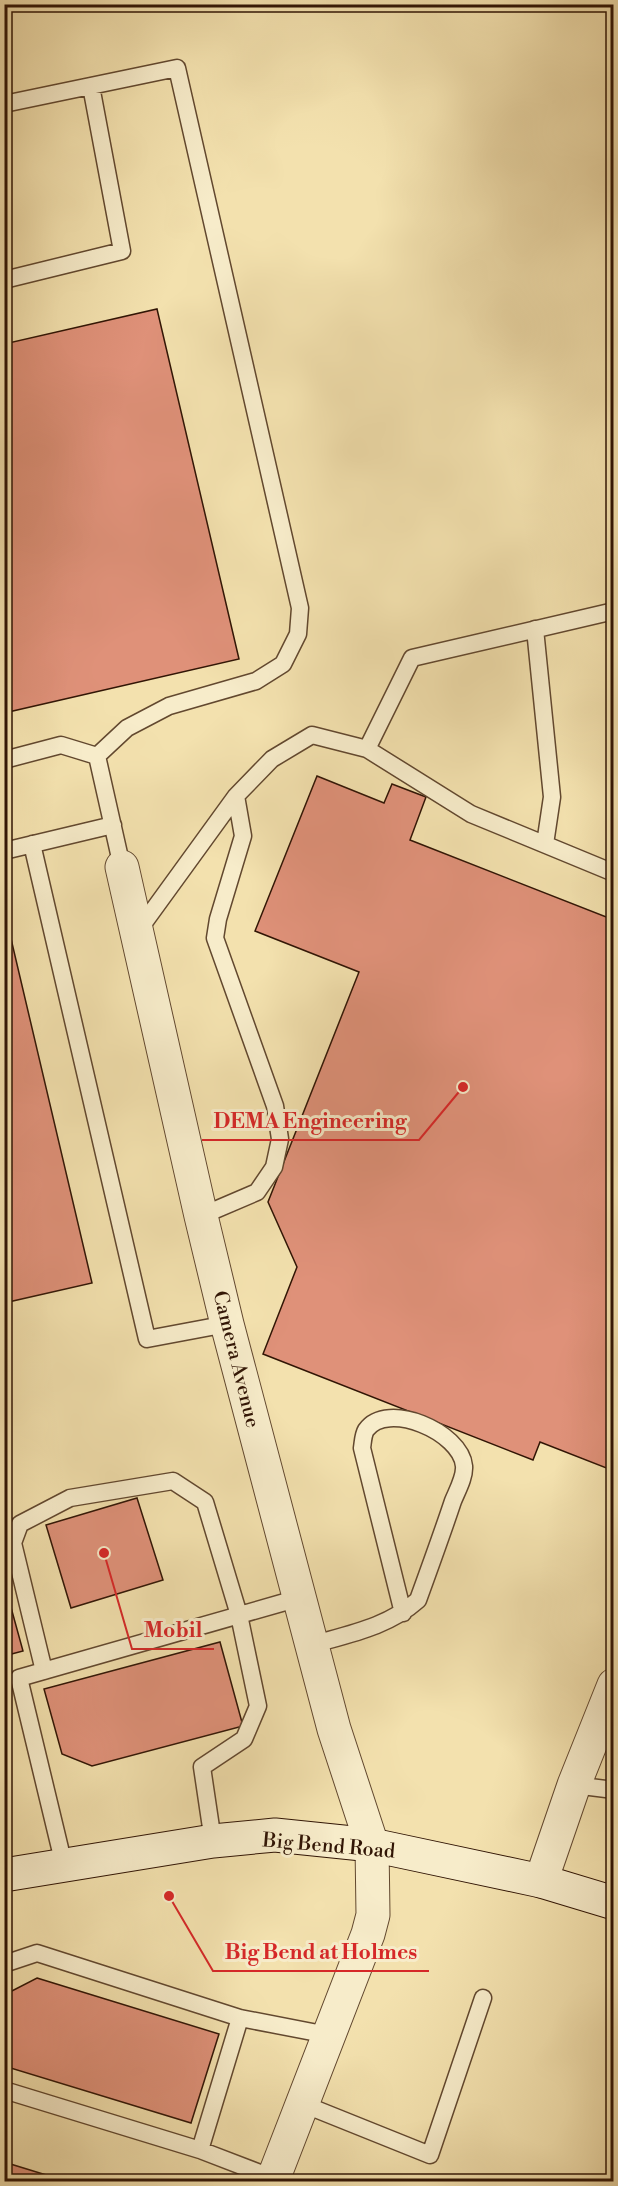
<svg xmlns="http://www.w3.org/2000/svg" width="618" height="2186" viewBox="0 0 618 2186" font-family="'Libre Bodoni',serif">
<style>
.building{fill:#df9179;stroke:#311505;stroke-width:1.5}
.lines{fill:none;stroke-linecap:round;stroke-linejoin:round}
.lane-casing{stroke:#62482f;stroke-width:19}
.street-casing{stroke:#62482f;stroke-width:35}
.secondary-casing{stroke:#311505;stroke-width:35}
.lane{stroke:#f7ecca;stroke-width:16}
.street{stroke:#f7ecca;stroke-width:33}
.secondary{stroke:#f7ecca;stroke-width:33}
.labels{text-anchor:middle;stroke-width:6;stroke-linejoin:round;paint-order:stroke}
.street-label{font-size:20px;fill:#311505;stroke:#f7ecca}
.leader{fill:none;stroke:#d62828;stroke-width:2}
.callout-dot{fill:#d62828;stroke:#f7ecca;stroke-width:2}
.callout-label{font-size:21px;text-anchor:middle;font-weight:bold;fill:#d62828;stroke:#f7ecca;stroke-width:6;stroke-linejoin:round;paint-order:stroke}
</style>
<rect width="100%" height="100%" fill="#f3e1ae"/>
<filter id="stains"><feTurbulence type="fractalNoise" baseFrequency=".00333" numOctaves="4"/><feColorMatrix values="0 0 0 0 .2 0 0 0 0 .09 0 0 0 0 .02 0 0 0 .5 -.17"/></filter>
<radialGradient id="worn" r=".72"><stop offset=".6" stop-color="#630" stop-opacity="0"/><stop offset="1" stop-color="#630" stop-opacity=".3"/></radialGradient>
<path class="building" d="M157,309L239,659L4,713V344Z
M317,776L384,803L392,784L426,797L410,840L614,920V1471L540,1442L533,1460L263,1354L297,1267L268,1202L359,972L255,931Z
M4,909L92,1283L4,1303Z
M137,1498L163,1580L71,1608L46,1525Z
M4,1582L23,1651L4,1656Z
M220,1642L243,1726L92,1766L62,1754L44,1689Z
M37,1978L219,2034L191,2123L4,2066V1995Z
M4,2162L69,2182H4Z"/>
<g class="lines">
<g class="lane-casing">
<path id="lane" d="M4,104L177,68L300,608L298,634L283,664L256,681L169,706L127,728L97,756L122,867
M4,280L122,251L91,86
M535,629L552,797L545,844
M367,749L412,658L614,611
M4,760L61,745L97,756
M32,844L147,1339L227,1324
M4,851L113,825
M138,931L236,796L272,759L312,735L367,749L471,814L614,873
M201,1216L257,1192L274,1167L280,1139L275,1106L215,938L218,919L243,836L236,796
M311,1645C349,1634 388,1627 418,1600C430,1567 442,1534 453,1501C457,1491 465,1477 464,1466C461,1432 387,1400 366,1430C363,1435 363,1442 362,1448L403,1613
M44,1671L13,1543L20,1524L70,1498L173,1481L205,1502L239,1615L258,1706L244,1739L202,1767L213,1841
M574,1785L614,1790
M64,1865L19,1678L299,1598
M4,1964L37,1953L240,2018L328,2035
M4,2090L200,2150L273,2178
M303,2104L430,2155L483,1998
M200,2150L240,2018"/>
</g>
<g class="street-casing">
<path id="street" d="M122,867L201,1216L227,1324L334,1729L372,1845L373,1915L368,1934L272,2182
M541,1881L574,1785L614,1685"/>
</g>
<g class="secondary-casing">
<path id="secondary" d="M4,1875L213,1841L275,1835L372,1845L541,1881L614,1903"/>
</g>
<use href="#lane" class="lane"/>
<use href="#street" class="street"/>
<use href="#secondary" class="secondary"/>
</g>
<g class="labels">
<g class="street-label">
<text transform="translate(237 1359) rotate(76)" y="7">Camera Avenue</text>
<text transform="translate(329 1845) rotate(5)" y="7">Big Bend Road</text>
</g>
</g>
<path class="leader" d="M463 1087L419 1140H202M104 1553L132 1649H214M169 1896L213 1971H429"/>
<g class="callout-dot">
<circle cx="463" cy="1087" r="6"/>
<circle cx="104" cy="1553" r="6"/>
<circle cx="169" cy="1896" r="6"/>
</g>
<g class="callout-label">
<text x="310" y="1128">DEMA Engineering</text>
<text x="173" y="1637">Mobil</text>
<text x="321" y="1959">Big Bend at Holmes</text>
</g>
<rect width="618" height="2186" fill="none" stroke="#f3e1ae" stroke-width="24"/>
<rect x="6" y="6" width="606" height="2174" fill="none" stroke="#311505" stroke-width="3"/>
<rect x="12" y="12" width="594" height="2162" fill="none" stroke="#311505" stroke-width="1.5"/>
<rect width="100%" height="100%" filter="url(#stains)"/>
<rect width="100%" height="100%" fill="url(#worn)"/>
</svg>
